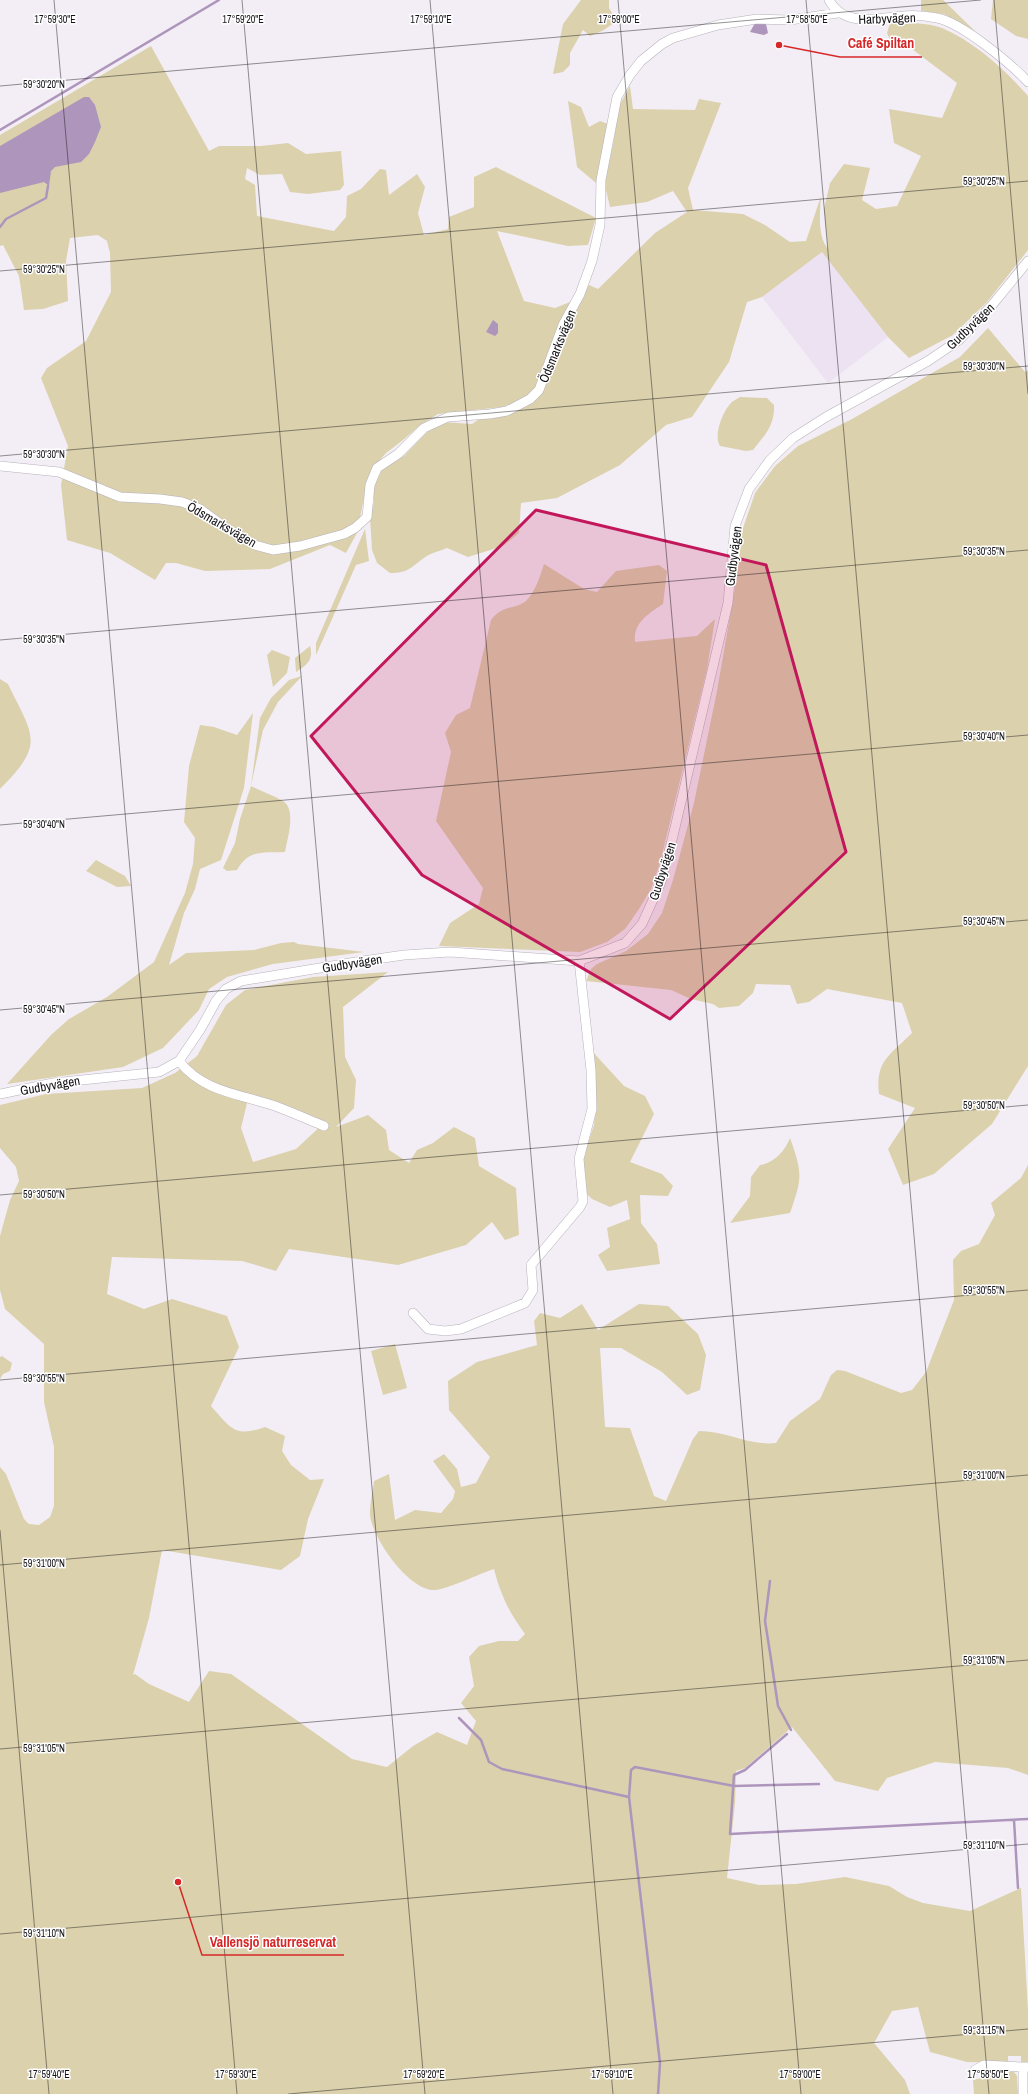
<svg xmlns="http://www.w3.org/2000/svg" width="1028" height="2094" viewBox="0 0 1028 2094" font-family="'Archivo Narrow',sans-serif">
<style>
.built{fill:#ece2f2}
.green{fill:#dbd1ad;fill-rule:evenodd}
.water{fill:#ae95bc}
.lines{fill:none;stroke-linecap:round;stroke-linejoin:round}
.stream{stroke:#ae95bc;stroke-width:2.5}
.minor-casing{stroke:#b7b2ba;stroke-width:10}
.minor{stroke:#fff;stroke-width:9}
.marked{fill:#c2185b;fill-opacity:0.2;stroke:#c2185b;stroke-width:3;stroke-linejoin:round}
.ticks{fill:none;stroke:#141215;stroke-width:1;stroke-opacity:0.45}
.labels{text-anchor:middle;stroke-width:3;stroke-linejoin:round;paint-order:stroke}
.street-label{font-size:13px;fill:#141215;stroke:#fff}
.ticks-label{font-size:10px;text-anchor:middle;fill:#141215;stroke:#fff;stroke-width:3;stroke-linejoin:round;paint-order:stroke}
.leader{fill:none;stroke:#d62828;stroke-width:1.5}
.callout-dot{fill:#d62828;stroke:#fff;stroke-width:1.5}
.callout-label{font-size:14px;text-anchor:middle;font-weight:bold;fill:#d62828;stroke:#fff;stroke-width:3;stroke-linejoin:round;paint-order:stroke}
</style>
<rect width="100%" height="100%" fill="#f3eef6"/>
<path class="built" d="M822,252L888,337L828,383L762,297Z"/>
<path class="green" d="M581,0H609V8L617,21L602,31L590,36L583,30L570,53V65L563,72L553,74L563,24Z
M921,0H943L975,31L944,14L921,11Z
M993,0H1028V39L1016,36L991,19Z
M909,22C919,24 932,24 942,28C975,42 1005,70 1028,96V250L987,302L953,335L909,358L888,337L822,252L762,297L747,302L729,362L692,417L666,425L620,465L557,498L521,503L519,533L503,546L468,557L447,548C440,551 430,553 424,558C410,568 408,573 390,573L377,563L372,550L370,517L374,502V486L382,470L390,463L404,456L427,432L443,422L472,424L479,419L517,411L537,399L548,380L567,328L589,285L598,289L655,233L687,212L673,191L647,202L610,207L604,182L613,145L619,106L630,86L633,109L695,110L699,99L721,103L688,188L693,210L743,214L765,225L790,242L806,241L821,196C820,212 817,236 828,249L824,209L830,183L844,164L870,168L862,200L876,209L897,206L921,156L894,143L889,109L942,118L957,83L912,49L890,40L887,33L890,23Z
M151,46L209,151L219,146H261L288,143L306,154L341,151L344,185L340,190L308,194L290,192L282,174L260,175L247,168L245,179L255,185L257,216L334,231L346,217L347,196L361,189L380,169L386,170L389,195L417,174L425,187L418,213L424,235L448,229L449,217L474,207V177L496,167L596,218L588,245L568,246L497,231L524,301L555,308L570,302L534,390L520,401L502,407L438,414L419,426L403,440L386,453L374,467L367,483L357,533L346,553L330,545L270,569L205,571L176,563H166L155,580L110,553L67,540L61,485L68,446L41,378L47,368L86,341L111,292L110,253L107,241L98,235L70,238L66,261L68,301L43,309L24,310L19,276L3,245L0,246V135Z
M568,101L581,107L589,127L600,121L608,124L596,183L577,167Z
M988,328L1025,372L1028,370V1066L992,1124L934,1174L903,1185L888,1149L915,1108L879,1094C875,1061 890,1055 912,1033L902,1003L827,989L809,1002L797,1004L790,985L756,984L753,993L739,1006L719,1008L713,1004L691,999L671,990L586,981L591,969L597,964L626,951L648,934L662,913L673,880L694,803L717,691L736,582L742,531L755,493L775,466L798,446L852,419L960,357Z
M740,397L767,398L774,405C775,425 765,435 753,450L746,451L720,446C713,436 723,410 732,402C734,400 738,399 740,397Z
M365,529L369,561L356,565L316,655V643Z
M544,564L584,589L597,592L616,571L659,565L667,571L663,604C648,614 633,623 635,642L697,636L715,619L707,669L660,863L651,889L639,909L625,929L607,942L580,952L439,946L450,923L479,904L483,888L436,821L451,752L445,733L456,715L470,708L491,620C503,604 515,610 526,601C536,591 540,576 544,564Z
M310,646C314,660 307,665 296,672L295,658Z
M272,650L290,657L287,673L273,687L267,655Z
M302,676L278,702L263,730L251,786C261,791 273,795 283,801C297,810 287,839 285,852C263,853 249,849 237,870L227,871L223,868L235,843L240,819L251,786L260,718L271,698L289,680Z
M0,679L8,684C33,736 46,743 0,789Z
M253,713L244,788L221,860L200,869L195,889L184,913L169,965L186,953L254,950L281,943L294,942L298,944L364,952L273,964L227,977L209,989L199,1010L163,1048L123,1067L7,1084L51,1035L69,1019L107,997L154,962L185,893L193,864L195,838L184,822L189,766L200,725L214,727L237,735Z
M96,860L125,876L131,886L117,887L86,871Z
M388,972L343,1007L345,1057L356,1080L354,1108L336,1127L368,1115L386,1130L389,1150L409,1163L417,1150L433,1143L454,1127L475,1138L479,1166L516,1188L519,1235L505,1240L492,1222L466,1245L398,1265L289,1249L276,1271L242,1261L112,1257L107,1294L144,1309L172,1299L227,1316L239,1347L211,1406C231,1428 234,1438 265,1427L285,1436L282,1451L291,1465L310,1480L324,1479L308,1519L300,1556L281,1570L162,1550L149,1618L133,1675L135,1674L149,1684L189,1702L209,1671L231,1674L352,1759L387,1767L413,1746L437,1732L467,1745L476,1721L461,1703L474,1686L469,1657L479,1646L499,1641H518L525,1634C509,1612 501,1596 494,1569C479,1574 450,1588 436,1590C410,1593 371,1537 370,1514C370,1503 373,1491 374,1481L389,1474L395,1520L415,1510L441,1513L453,1499L455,1491L433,1461L444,1454L457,1469L461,1487L476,1483L490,1457L449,1410L448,1381L477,1362L537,1345L534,1321L540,1313L560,1318L582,1304L598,1330L639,1304L668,1306L698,1334L706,1355L700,1390L687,1395L662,1372L621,1348H600L605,1427L630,1428L654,1496L666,1501L693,1439L699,1431C727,1431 749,1446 776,1443L790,1421L820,1399L831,1375L837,1370L845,1371L901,1393L912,1390L926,1372L954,1300L953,1260L961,1251L979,1244L995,1215L991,1203L1021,1178L1028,1165V1775L1008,1768L935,1762L887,1778L878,1791L835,1781L792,1727L745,1768L736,1771L735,1803L727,1878L759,1885L796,1884L845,1877L889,1886L907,1897L923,1903L970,1911L1021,1888L1028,2010V2064H1021V2056H1008V2063L967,2062L930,2052L918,2007L892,2011L874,2043L905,2080L910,2094H0V1467L6,1474L24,1519L29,1524L39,1525L50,1517L54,1506V1447L44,1402V1344L5,1309L0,1290V1236L10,1200L19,1181L16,1167L0,1148V1105L46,1094L142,1088L175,1073L197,1056L226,1005L245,990L313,977ZM249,1095L325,1122L296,1149L253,1162L241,1128Z
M592,1051L624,1086L645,1096L654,1114L630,1162L662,1174L673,1186L668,1196L640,1195L641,1223L657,1244L660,1264L607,1271L598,1255L610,1247L607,1228L630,1219L627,1200L610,1207L592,1199L586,1193L582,1161L594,1125L596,1098Z
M790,1138C803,1174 802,1178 790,1213L730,1223L750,1196L751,1177L760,1165C774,1163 785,1151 790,1138Z
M395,1344L407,1388L383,1395L371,1351Z
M2,1356L12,1363L10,1371L3,1374L0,1379V1357Z
M986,2069L1014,2072L1017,2076L1018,2094H974L973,2080L981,2078Z"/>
<path class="water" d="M755,23L766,24L768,33L764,35L750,32Z
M84,97H89L95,105L101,127L95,142L89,154L81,162L55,167L51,171L49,186L44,182L0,193V146Z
M493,320L498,324V333L495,336L486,332Z"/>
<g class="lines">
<path class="stream" d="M0,130L219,0
M0,227L6,219L46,198L48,186
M770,1581L765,1621L771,1659L778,1706L791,1730
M459,1718L481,1740L489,1762L502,1769L629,1797L660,2063L658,2094
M787,1734L745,1770L734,1775L730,1834L1028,1819
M629,1797L631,1770L635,1767L734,1786L819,1784
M1014,1820L1018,1888"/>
<g class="minor-casing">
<path id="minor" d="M829,0C844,28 877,18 903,16C913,15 927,16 937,18C962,23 1010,63 1028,82
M0,466L59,472L120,497L160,499L182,502L200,509L226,528L255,545L273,550L300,546L344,534L355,528L367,517L370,485L377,468L398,454L424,428L448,417L490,414L507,411L530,399L539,390L563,325L580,294L592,261L600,225L601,180L617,97L630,75L641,61L662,44L673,38L718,25L757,19L790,20L838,13
M179,1061C203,1092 240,1094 275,1106C291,1112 307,1119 324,1126
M0,1094L53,1083L159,1072L179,1061L200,1030L216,1001L226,989L241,981L356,962L404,955L450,952L579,961L625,943L642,924L661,882L673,836L728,603L735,526L749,489L770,460L793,438L826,417L928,361L959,340L993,304L1028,261
M413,1313L428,1329L445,1331L461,1329L525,1303L533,1290L531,1265L580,1207L583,1201L579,1159L592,1109L591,1070L579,961
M975,2070L984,2065L1023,2067
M1023,2094V2067H1028"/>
</g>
<use href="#minor" class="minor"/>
</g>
<path class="marked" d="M536,510L766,565L846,852L670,1019L422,875L311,736Z"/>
<path class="ticks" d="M54,0L237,2094M242,0L425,2094M430,0L613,2094M618,0L801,2094M806,0L989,2094M994,0L1028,394M0,86L981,0M0,271L1028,181M0,456L1028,366M0,640L1028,550M0,825L1028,735M0,1010L1028,920M0,1195L1028,1105M0,1380L1028,1290M0,1530L49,2094M0,1565L1028,1475M0,1749L1028,1660M0,1934L1028,1844M288,2094L1028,2029"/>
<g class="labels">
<g class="street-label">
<text transform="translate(887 18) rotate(-2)" y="5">Harbyvägen</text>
<text transform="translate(970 326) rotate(-44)" y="5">Gudbyvägen</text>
<text transform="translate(557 346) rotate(-68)" y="5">Ödsmarksvägen</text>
<text transform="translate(222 524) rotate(30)" y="5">Ödsmarksvägen</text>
<text transform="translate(733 556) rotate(-83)" y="5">Gudbyvägen</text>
<text transform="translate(662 871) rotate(-72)" y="5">Gudbyvägen</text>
<text transform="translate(352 963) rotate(-9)" y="5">Gudbyvägen</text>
<text transform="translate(50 1085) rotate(-10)" y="5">Gudbyvägen</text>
</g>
</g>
<g class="ticks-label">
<text x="55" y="23">17°59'30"E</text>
<text x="243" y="23">17°59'20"E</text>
<text x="431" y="23">17°59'10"E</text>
<text x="619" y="23">17°59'00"E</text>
<text x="807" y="23">17°58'50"E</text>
<text x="44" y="88">59°30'20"N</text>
<text x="984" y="185">59°30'25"N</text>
<text x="44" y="273">59°30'25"N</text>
<text x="984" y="370">59°30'30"N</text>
<text x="44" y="458">59°30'30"N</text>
<text x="984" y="555">59°30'35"N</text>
<text x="44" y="643">59°30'35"N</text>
<text x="984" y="740">59°30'40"N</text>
<text x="44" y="828">59°30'40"N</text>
<text x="984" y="925">59°30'45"N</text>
<text x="44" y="1013">59°30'45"N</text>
<text x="984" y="1109">59°30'50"N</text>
<text x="44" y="1198">59°30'50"N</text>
<text x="984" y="1294">59°30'55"N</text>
<text x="44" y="1382">59°30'55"N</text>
<text x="984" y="1479">59°31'00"N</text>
<text x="44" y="1567">59°31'00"N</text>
<text x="984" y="1664">59°31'05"N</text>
<text x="44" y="1752">59°31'05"N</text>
<text x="984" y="1849">59°31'10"N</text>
<text x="44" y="1937">59°31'10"N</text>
<text x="984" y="2034">59°31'15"N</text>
<text x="49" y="2078">17°59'40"E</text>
<text x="236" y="2078">17°59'30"E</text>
<text x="424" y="2078">17°59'20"E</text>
<text x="612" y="2078">17°59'10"E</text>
<text x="800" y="2078">17°59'00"E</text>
<text x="988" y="2078">17°58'50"E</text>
</g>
<path class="leader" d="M779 45L840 57H922M178 1882L202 1955H344"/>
<g class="callout-dot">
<circle cx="779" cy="45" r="4"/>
<circle cx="178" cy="1882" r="4"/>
</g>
<g class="callout-label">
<text x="881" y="48">Café Spiltan</text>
<text x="273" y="1947">Vallensjö naturreservat</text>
</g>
</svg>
